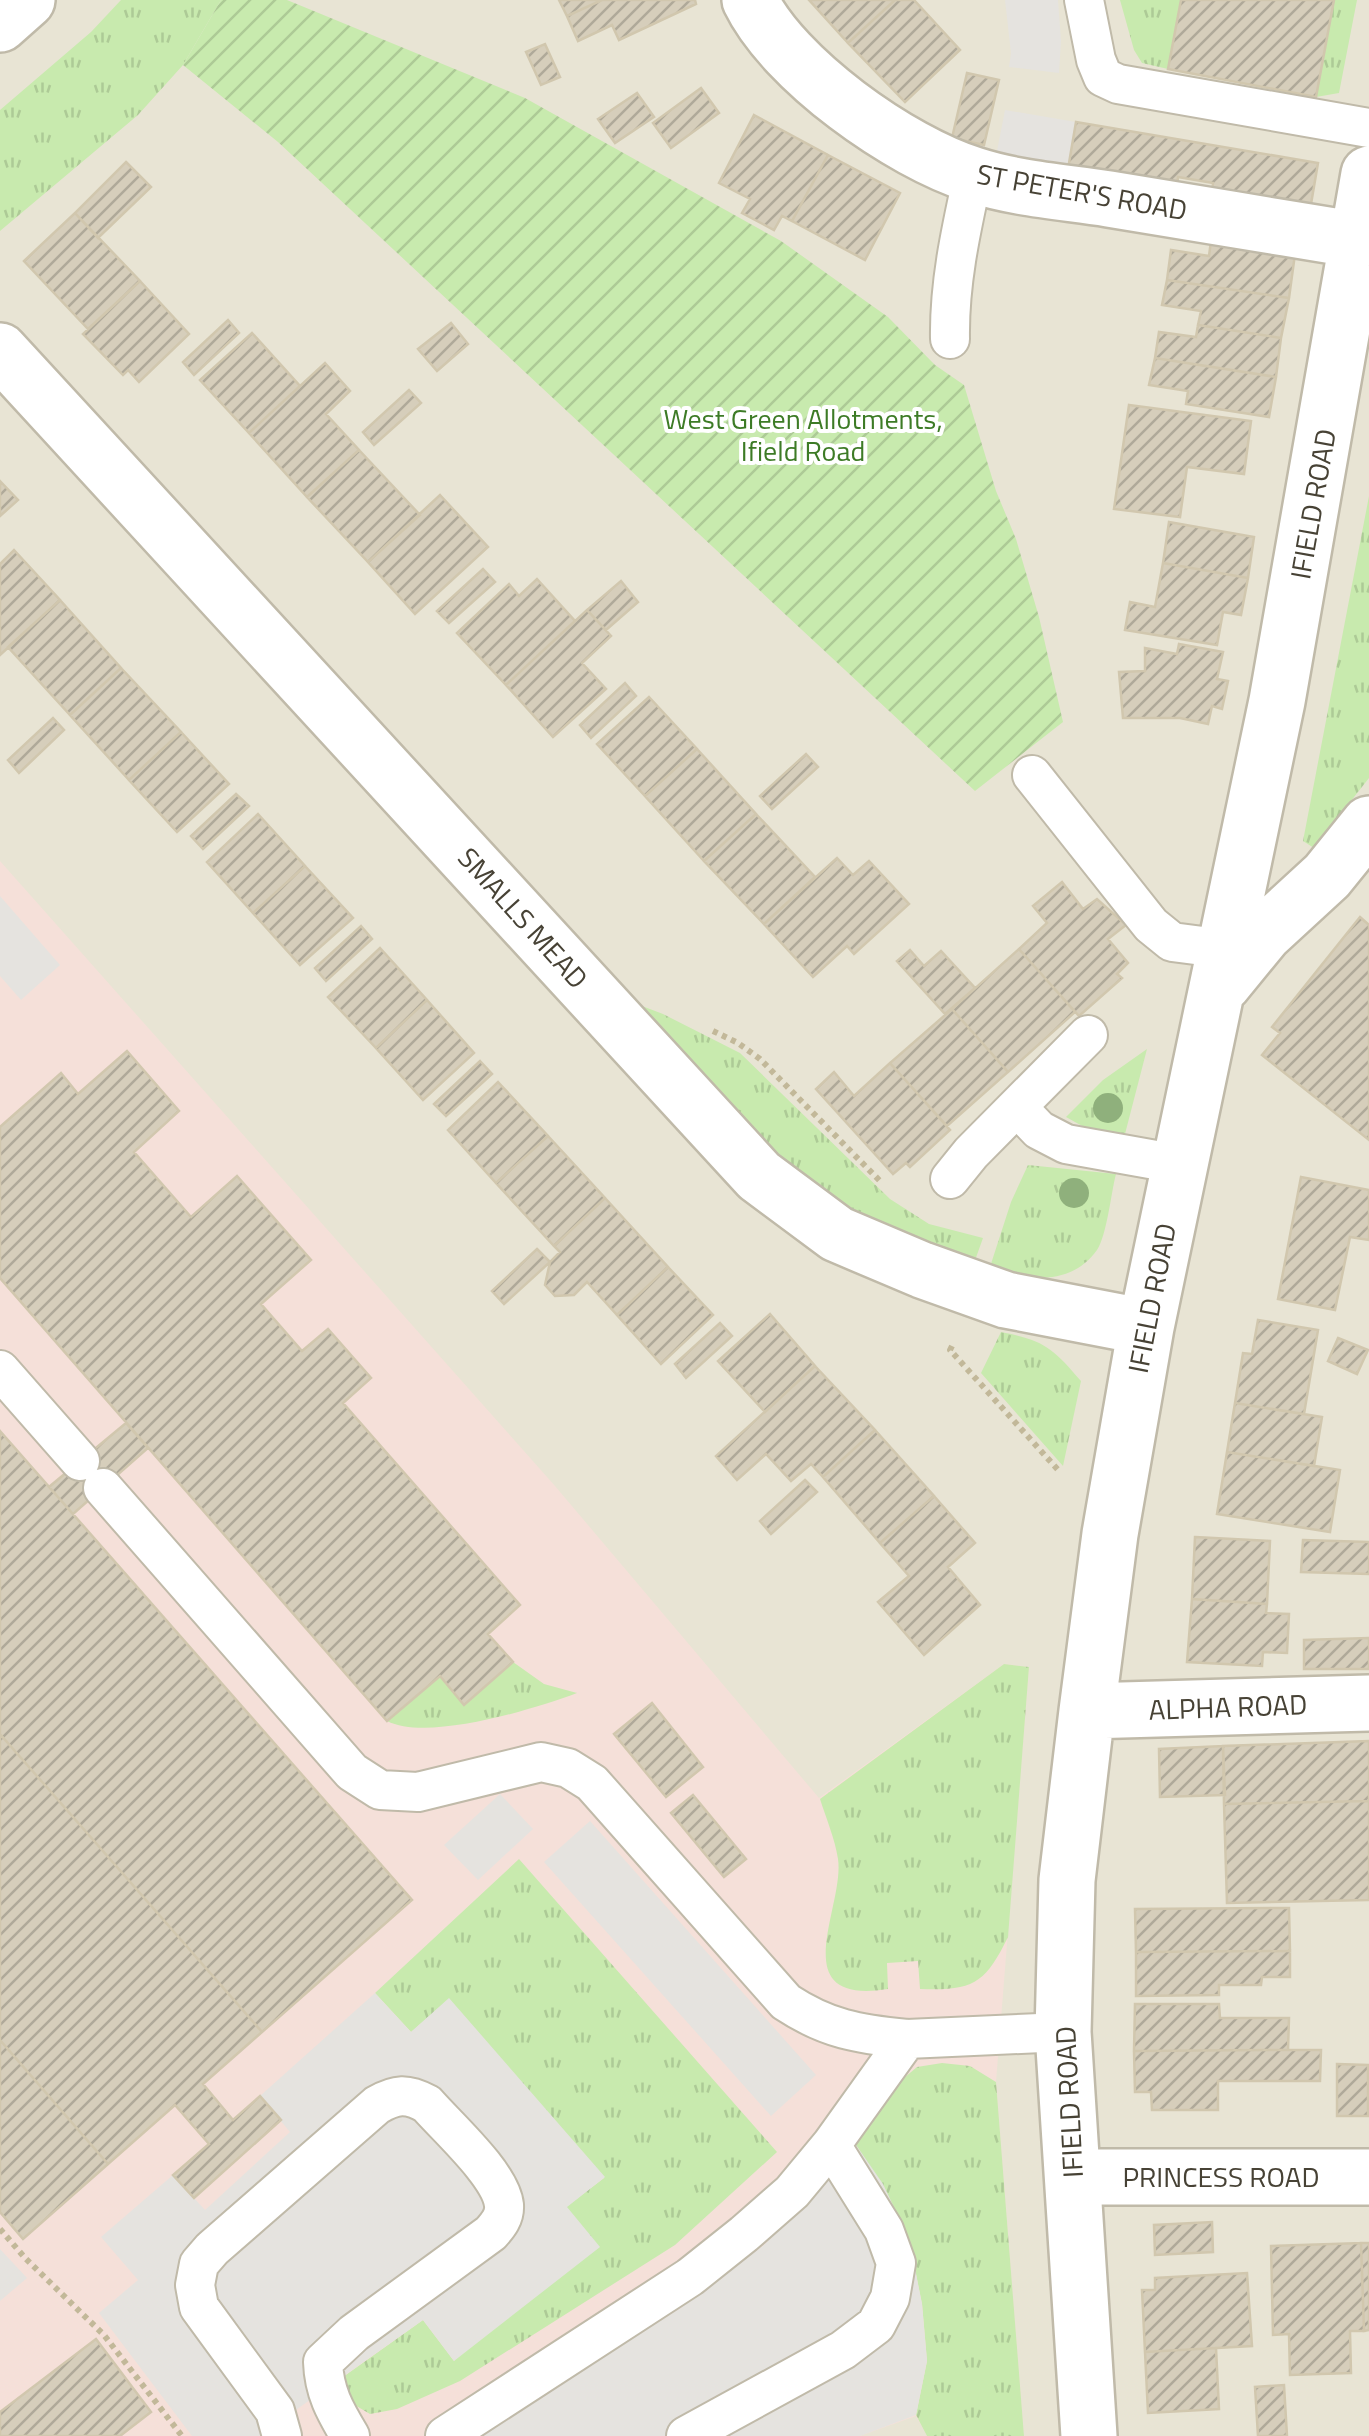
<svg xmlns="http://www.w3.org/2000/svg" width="1369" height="2436" viewBox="0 0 1369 2436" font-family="'Titillium Web',sans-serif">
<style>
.residential{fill:#e8e4d4}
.medical{fill:#f5e0d9}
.grass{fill:url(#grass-tufts)}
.garden{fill:url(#garden-furrows)}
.parking{fill:#e5e3df}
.building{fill:url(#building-hatch);stroke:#d1c7ae;stroke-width:2.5}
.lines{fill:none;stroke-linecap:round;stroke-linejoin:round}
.lane-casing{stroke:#c0baa9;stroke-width:42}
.street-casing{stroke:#c0baa9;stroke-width:60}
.path{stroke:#c2b899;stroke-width:6;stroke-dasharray:5 5;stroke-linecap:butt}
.lane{stroke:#fff;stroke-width:38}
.street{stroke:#fff;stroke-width:55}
.tree{fill:#8fb07c}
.labels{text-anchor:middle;stroke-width:8;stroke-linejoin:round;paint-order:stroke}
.street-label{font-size:28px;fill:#474235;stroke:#fff}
.park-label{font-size:28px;fill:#3d7b26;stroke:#fff}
</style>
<defs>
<pattern id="grass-tufts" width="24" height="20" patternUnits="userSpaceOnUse" patternTransform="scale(2.5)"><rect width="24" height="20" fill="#c8eaae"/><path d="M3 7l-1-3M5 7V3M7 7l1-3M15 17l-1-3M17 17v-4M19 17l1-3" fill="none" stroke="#adca96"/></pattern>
<pattern id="garden-furrows" width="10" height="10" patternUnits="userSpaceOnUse" patternTransform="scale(2.5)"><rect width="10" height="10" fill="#c8eaae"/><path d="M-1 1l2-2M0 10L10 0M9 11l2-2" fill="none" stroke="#adca96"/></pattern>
<pattern id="building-hatch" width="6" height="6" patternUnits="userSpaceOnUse" patternTransform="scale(2.5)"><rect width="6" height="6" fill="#d6cebb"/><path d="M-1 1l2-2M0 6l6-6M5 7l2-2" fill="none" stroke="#afa999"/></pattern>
</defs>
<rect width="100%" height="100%" fill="#f4f1e6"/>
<path class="residential" d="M0,0H1369V2436H0Z"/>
<path class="medical" d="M0,861L555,1486L819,1798L1004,1664L1029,1667L996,2082L1024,2436H927L916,2416L860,2436H0Z"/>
<path class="grass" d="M121,0H221L183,65L138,115L0,231V110L91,32Z
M1120,0H1181L1168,69L1142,63L1134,50Z
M1334,0H1357L1339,93L1316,97Z
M1369,496V778L1314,848L1303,841Z
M613,995L663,1014L740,1053L890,1199L929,1224L983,1238L973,1266L831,1205L768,1155Z
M1147,1049L1125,1134L1084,1127L1066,1117L1103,1080Z
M1028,1165L1116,1174C1111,1193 1107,1235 1097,1250C1071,1287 1025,1280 989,1270L1011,1202Z
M1001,1332C1044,1340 1053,1348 1081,1381L1063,1466L981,1373Z
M513,1662L544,1684L577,1693C534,1709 428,1742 387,1721L440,1676L465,1705Z
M1004,1664L1029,1667L1008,1937C985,1984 973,1991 920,1989L918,1961L887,1963L888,1989C782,2006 845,1907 838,1859C835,1839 826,1818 820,1799Z
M519,1859L777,2152L675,2245L460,2381L397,2409L370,2414L353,2404L336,2382L423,2320L454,2361L566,2207L604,2178L449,1999L411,2032L375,1993Z
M942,2063L970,2066L996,2082L1024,2436H927L916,2415L927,2361L922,2304L909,2239L854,2142L898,2083L917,2067Z"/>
<path class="garden" d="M221,0H287L525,98L781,241L888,317L935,365L964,385L996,491L1016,539L1039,617L1063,722L975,791L278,142L183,65Z"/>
<path class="parking" d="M1005,0H1058L1061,41L1059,73L1009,67L1011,53Z
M1005,110L1076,122L1068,169L996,156Z
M0,896L60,965L21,1000L0,976Z
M500,1794L533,1829L478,1880L444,1845Z
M590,1821L816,2075L771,2116L544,1862Z
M375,1993L411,2032L449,1998L605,2177L567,2207L600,2247L454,2361L423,2320L259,2436H192L99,2313L138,2280L101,2237L173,2175L205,2210L290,2132L260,2096Z
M854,2142L883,2184L909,2239L922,2304L927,2361L916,2415L860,2436H480L682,2307L764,2245L823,2185Z
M0,2249L27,2278L0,2301Z"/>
<path class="building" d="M559,0H602L567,16Z
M602,0H695L696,4L619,40L612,25L578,41L567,16Z
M809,0H895L848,43Z
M895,0H914L960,50L905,102L848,43Z
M1181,0H1334L1316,97L1168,69Z
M545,44L560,77L541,85L526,52Z
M967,73L999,80L984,145L952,138Z
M701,88L719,113L671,148L653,123Z
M637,93L654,117L615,143L598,119Z
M754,115L828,155L792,221L782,216L774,230L742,213L750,199L719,183Z
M1076,122L1318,163L1310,210L1212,193L1213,183L1178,177L1177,187L1068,169Z
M828,155L900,193L865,260L792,221Z
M126,162L151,187L98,238L75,213Z
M75,213L140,281L88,329L24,261Z
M1211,241L1295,254L1289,298L1167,280L1171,250L1209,256Z
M1167,280L1289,298L1281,338L1198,325L1201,311L1162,305Z
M140,281L189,334L139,382L128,370L123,375L83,334Z
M228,320L239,333L194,375L183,362Z
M451,323L468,344L437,371L418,349Z
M1198,325L1281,338L1276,377L1155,358L1159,332L1196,337Z
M252,333L300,386L249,433L200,380Z
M1155,358L1276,377L1269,417L1186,404L1188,391L1149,385Z
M325,363L350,391L326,414L359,450L307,497L249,433Z
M409,390L421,403L374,445L363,432Z
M1129,405L1251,421L1244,474L1187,467L1180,517L1114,509Z
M359,450L420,515L368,562L307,497Z
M0,481L18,500L0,516Z
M440,495L488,547L415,614L368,562Z
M1169,522L1254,537L1248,578L1163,563Z
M14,550L60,600L0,655V564Z
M1163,563L1248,578L1241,615L1223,612L1217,645L1125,630L1130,602L1155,607Z
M483,569L495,582L449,623L437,611Z
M537,579L575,621L506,685L457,633L509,584L519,596Z
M621,581L638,602L606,630L587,610Z
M60,600L121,668L70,715L8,647Z
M587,610L611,636L582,663L606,689L553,737L506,685Z
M1179,644L1223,652L1217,679L1228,681L1222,709L1212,706L1208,724L1180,718H1123L1119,672L1145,671V648L1177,654Z
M121,668L181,732L129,780L70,715Z
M625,683L636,696L591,738L580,725Z
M649,697L697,749L645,796L597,744Z
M53,718L64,730L19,773L8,760Z
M181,732L229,784L177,832L129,780Z
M697,749L756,814L704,861L645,796Z
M806,754L818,767L772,809L760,796Z
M236,794L249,806L203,849L191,836Z
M258,814L305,866L253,913L207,862Z
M756,814L815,877L764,924L704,861Z
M837,858L853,875L869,861L909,904L854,954L847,946L813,977L764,924Z
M305,866L353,918L300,965L253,913Z
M1062,882L1083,909L1097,899L1126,925L1108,939L1128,963L1117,974L1122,978L1079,1016L1019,949L1047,923L1033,906Z
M1360,917L1369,925V1140L1262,1055L1280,1033L1272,1027Z
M361,926L372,939L326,981L315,968Z
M380,948L427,1000L376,1048L328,997Z
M1019,949L1075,1012L1008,1072L952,1009Z
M910,950L924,966L941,951L975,988L945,1014L897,961Z
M427,1000L474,1053L423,1100L376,1048Z
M952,1009L1008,1072L947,1126L890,1063Z
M127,1051L179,1111L134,1152L191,1217L237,1176L311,1260L261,1304L302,1351L328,1329L371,1378L343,1403L520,1605L488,1634L513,1662L464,1705L440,1676L387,1721L0,1278V1127L61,1073L78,1094Z
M480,1061L492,1074L446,1116L434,1104Z
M890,1063L950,1130L910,1167L906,1163L893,1174L816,1089L834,1072L854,1096Z
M498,1082L548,1136L496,1183L448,1130Z
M548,1136L605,1198L554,1246L496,1183Z
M1301,1177L1369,1190V1240L1350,1237L1335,1310L1278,1299Z
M605,1198L668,1267L617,1315L587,1282L574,1295L555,1296L545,1285L550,1262L560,1252L554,1246Z
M537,1249L550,1262L504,1304L492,1291Z
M668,1267L713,1315L661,1364L617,1315Z
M770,1314L815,1366L765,1412L718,1361Z
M1258,1320L1318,1330L1304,1414L1235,1403L1243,1353L1252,1354Z
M720,1323L732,1336L686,1378L675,1364Z
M1338,1338L1368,1350L1357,1374L1328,1361Z
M815,1366L875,1430L823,1477L811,1464L791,1481L766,1454L737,1480L716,1456Z
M1235,1403L1322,1417L1314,1466L1227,1452Z
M126,1423L148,1448L73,1514L49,1487Z
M875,1430L934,1496L880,1543L823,1477Z
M0,1431L412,1900L203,2084L233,2120L260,2096L281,2120L194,2198L173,2175L209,2144L175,2105L23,2239L0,2212Z
M1227,1452L1340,1470L1330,1532L1217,1514Z
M805,1480L817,1492L771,1534L760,1521Z
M934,1496L975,1543L948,1567L980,1605L924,1655L878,1602L909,1576L880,1543Z
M1195,1537L1270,1541L1267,1604L1192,1599Z
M1303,1540L1369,1542V1574L1301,1572Z
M1192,1599L1267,1604L1266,1613L1289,1614L1287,1653L1263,1652L1262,1666L1187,1662Z
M1369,1638V1669H1304V1640Z
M652,1703L703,1767L666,1797L614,1734Z
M0,1734L262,2032L203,2084L233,2120L260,2096L281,2120L194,2198L173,2175L209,2144L175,2105L108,2164L0,2040Z
M1369,1741V1801L1224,1804L1223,1746Z
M1223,1746L1225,1795L1160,1797L1159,1749Z
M693,1795L746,1859L724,1877L671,1813Z
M1369,1801V1900L1227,1903L1224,1804Z
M1289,1908L1290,1951L1136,1952L1135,1909Z
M1290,1951V1977H1262L1261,1985H1219V1995L1136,1996V1952Z
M1135,2004H1219L1220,2018H1289L1288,2050L1134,2051Z
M1288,2050H1321L1320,2081H1218V2110H1152L1151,2092H1135L1134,2051Z
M1337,2064L1368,2065V2116H1337Z
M1212,2222L1213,2252L1155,2255L1154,2225Z
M1361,2243L1364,2331H1350L1351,2373L1290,2375L1289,2334L1273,2335L1271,2246Z
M1361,2243H1369V2330L1364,2331Z
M1247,2273L1252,2346L1145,2352L1142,2290H1155V2278Z
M96,2339L151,2412L120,2436H0V2412Z
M1216,2348L1219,2409L1148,2413L1145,2352Z
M1284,2385L1287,2436H1258L1255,2387Z"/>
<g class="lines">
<g class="lane-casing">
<path id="lane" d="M1084,0L1096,60L1103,77L1118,84L1369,128
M950,339C949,283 961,230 973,175
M1032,775L1151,925L1172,942L1226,949
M1017,1107L1039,1130L1066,1144L1178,1164
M950,1179L971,1153L1088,1035
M0,1370L80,1461
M103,1488L352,1772L380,1790L418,1792L541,1762L568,1768L592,1783L786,2002C827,2029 858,2034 907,2039
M282,2436L275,2411L199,2307L195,2285L199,2264L212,2249L377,2105C396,2094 407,2093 427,2104C447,2127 501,2175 504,2205C505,2217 498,2225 491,2233L354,2333L323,2362C324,2392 335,2411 350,2436
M445,2436L690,2277L744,2234L792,2192L831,2145L907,2039L1063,2032
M686,2436L843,2350L876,2325L890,2298L896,2263L884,2230L831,2145"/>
</g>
<g class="street-casing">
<path id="street" d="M750,0C784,70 900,152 974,175C1017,189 1065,192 1109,199C1192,213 1275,226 1358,240
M0,24L27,0
M0,351L759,1176L837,1234L922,1270L1006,1300L1146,1327
M1223,984L1264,934L1327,876L1369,824
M1087,1711L1369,1703
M1074,2177H1369
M1089,2436L1063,2032L1067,1880L1087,1711L1110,1534L1146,1327L1277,701L1369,174"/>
</g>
<path class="path" d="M713,1031L738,1043L760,1059L881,1182
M952,1346L950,1350L1059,1471
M0,2229L26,2259L104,2335L182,2436"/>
<use href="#lane" class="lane"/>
<use href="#street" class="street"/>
</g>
<g class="tree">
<circle cx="1108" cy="1108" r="15"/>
<circle cx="1074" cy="1193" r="15"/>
</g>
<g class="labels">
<g class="street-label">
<text transform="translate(1082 192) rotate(10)" y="10">ST PETER'S ROAD</text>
<text transform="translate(1313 504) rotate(-80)" y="10">IFIELD ROAD</text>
<text transform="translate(523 918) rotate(48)" y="10">SMALLS MEAD</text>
<text transform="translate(1152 1298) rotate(-79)" y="10">IFIELD ROAD</text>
<text transform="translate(1228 1707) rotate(-2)" y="10">ALPHA ROAD</text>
<text transform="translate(1069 2102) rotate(-93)" y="10">IFIELD ROAD</text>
<text x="1221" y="2187">PRINCESS ROAD</text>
</g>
<g class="park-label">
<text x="803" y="429">West Green Allotments,<tspan x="803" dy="32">Ifield Road</tspan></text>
</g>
</g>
</svg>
